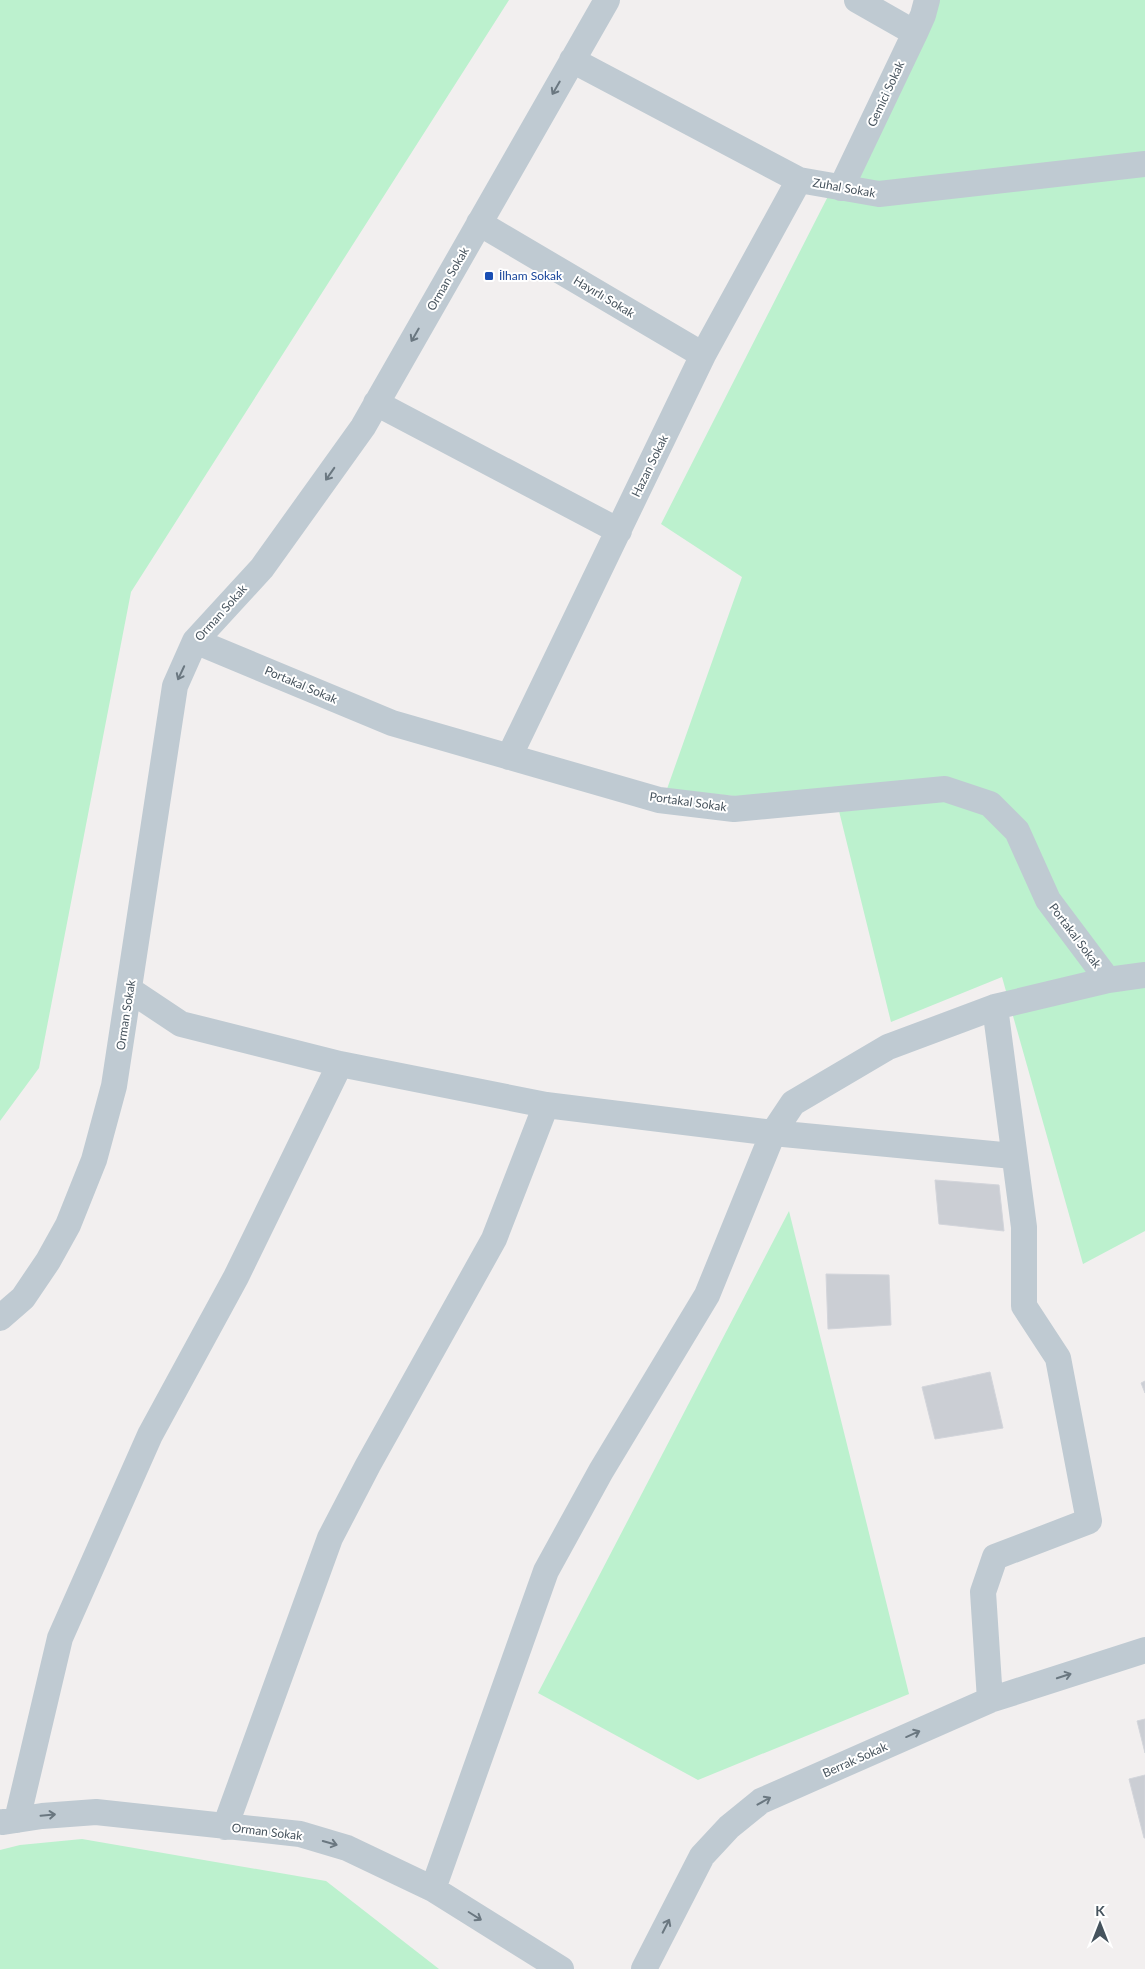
<svg xmlns="http://www.w3.org/2000/svg" width="1145" height="1969" viewBox="0 0 1145 1969" font-family="Lato,sans-serif">
<style>
.green{fill:#bcf1ce}
.building{fill:#cbced4;stroke:#d3d5db}
.lines{fill:none;stroke-linecap:round;stroke-linejoin:round}
.minor{stroke:#bfcad2;stroke-width:26}
.oneway{stroke:#6a7780}
.transit-dot{fill:#1a4fb4;stroke:#fff;stroke-width:2}
.labels{text-anchor:middle;stroke-width:4;stroke-linejoin:round;paint-order:stroke}
.street-label{font-size:12px;fill:#46535d;stroke:#fff}
.transit-label{font-size:12px;fill:#164399;stroke:#fff;text-anchor:start}
</style>
<rect width="100%" height="100%" fill="#f2efef"/>
<path class="green" d="M0,0H509L131,592L39,1068L0,1121Z
M928,0H1145V1231L1083,1264L1002,977L891,1022L838,807L667,789L742,577L661,524Z
M789,1211L909,1694L698,1780L538,1693Z
M82,1839L326,1881L439,1969H0V1850L20,1845Z"/>
<path class="building" d="M935,1180L999,1185L1004,1231L939,1224Z
M826,1274L889,1275L891,1325L828,1329Z
M990,1372L1003,1428L935,1439L922,1387Z
M1145,1381V1393L1141,1383Z
M1145,1719V1753L1137,1721Z
M1145,1775V1838H1144L1129,1779Z"/>
<g class="lines">
<path class="minor" d="M857,0L915,33
M572,60L799,180L879,194L1145,164
M841,188L915,33L923,15L927,0
M479,223L703,355
M376,403L619,531
M195,641L392,723L659,800L734,809L945,789L990,804L1017,831L1048,900L1108,980
M509,757L703,355L799,180
M130,990L181,1024L340,1064L546,1105L773,1133L1013,1156
M0,1318L23,1298L48,1261L68,1225L94,1160L114,1086L175,686L195,641L262,568L363,427L607,0
M990,1700L983,1592L995,1557L1089,1521L1058,1358L1024,1306V1227L995,1007
M17,1820L60,1638L150,1435L236,1277L340,1064
M3,1822L42,1816L96,1812L300,1834L347,1848L433,1889L561,1969
M225,1827L330,1538L368,1465L494,1239L546,1105
M433,1889L546,1571L601,1471L707,1295L773,1133L793,1103L888,1047L995,1007L1108,980L1145,975
M644,1969L702,1856L729,1827L761,1801L990,1700L1145,1650"/>
</g>
<defs><path id="oneway-shaft" d="M-6 0H5M1.5-3L5.5 0L1.5 3" fill="none" stroke-width="1.6" stroke-linecap="round" stroke-linejoin="round" transform="scale(1.25)"/></defs>
<g class="oneway">
<use href="#oneway-shaft" transform="translate(556 88) rotate(120)"/>
<use href="#oneway-shaft" transform="translate(415 335) rotate(120)"/>
<use href="#oneway-shaft" transform="translate(330 474) rotate(125)"/>
<use href="#oneway-shaft" transform="translate(181 673) rotate(115)"/>
<use href="#oneway-shaft" transform="translate(1064 1676) rotate(-18)"/>
<use href="#oneway-shaft" transform="translate(913 1734) rotate(-24)"/>
<use href="#oneway-shaft" transform="translate(764 1801) rotate(-29)"/>
<use href="#oneway-shaft" transform="translate(48 1815) rotate(-5)"/>
<use href="#oneway-shaft" transform="translate(330 1843) rotate(16)"/>
<use href="#oneway-shaft" transform="translate(475 1916) rotate(32)"/>
<use href="#oneway-shaft" transform="translate(666 1926) rotate(-63)"/>
</g>
<rect class="transit-dot" x="484" y="271" width="10" height="10" rx="2.5"/>
<g class="labels">
<g class="street-label">
<text transform="translate(886 94) rotate(-65)" y="4">Gemici Sokak</text>
<text transform="translate(844 188) rotate(10)" y="4">Zuhal Sokak</text>
<text transform="translate(448 279) rotate(-60)" y="4">Orman Sokak</text>
<text transform="translate(604 297) rotate(31)" y="4">Hayırlı Sokak</text>
<text transform="translate(650 466) rotate(-64)" y="4">Hazan Sokak</text>
<text transform="translate(221 613) rotate(-48)" y="4">Orman Sokak</text>
<text transform="translate(301 685) rotate(23)" y="4">Portakal Sokak</text>
<text transform="translate(688 802) rotate(8)" y="4">Portakal Sokak</text>
<text transform="translate(1075 936) rotate(53)" y="4">Portakal Sokak</text>
<text transform="translate(126 1015) rotate(-81)" y="4">Orman Sokak</text>
<text transform="translate(855 1760) rotate(-24)" y="4">Berrak Sokak</text>
<text transform="translate(267 1832) rotate(7)" y="4">Orman Sokak</text>
</g>
<g class="transit-label">
<text x="499" y="280">İlham Sokak</text>
</g>
</g>
<g transform="translate(1100 1924)" stroke="#ffffff" stroke-width="4" paint-order="stroke">
<path d="M0-4L9 19L0 12L-9 19Z" fill="#46535d"/>
<text y="-8" font-size="14" font-weight="bold" text-anchor="middle" fill="#46535d">K</text>
</g>
</svg>
